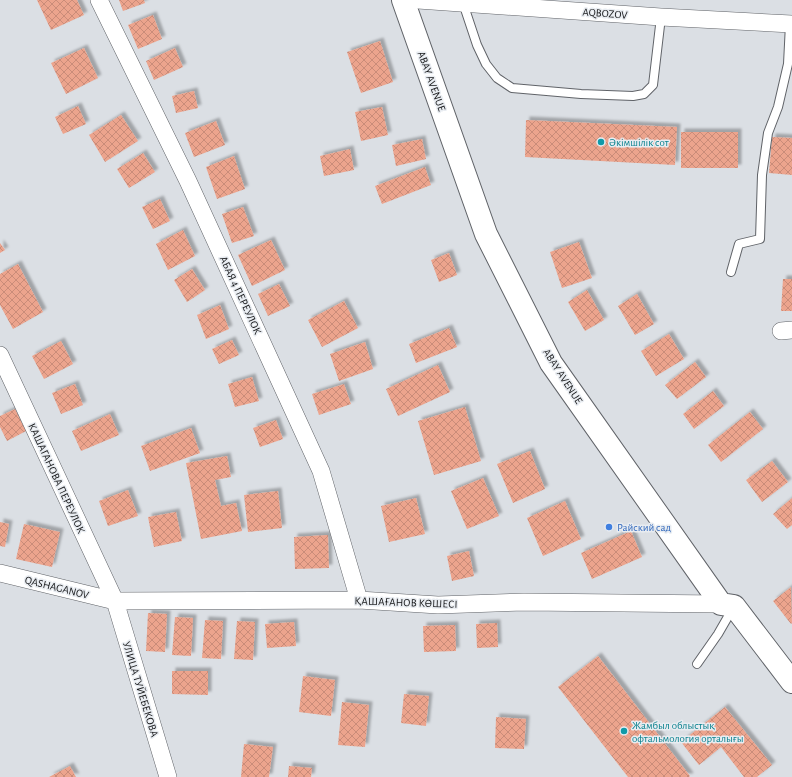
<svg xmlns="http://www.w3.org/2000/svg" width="792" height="777" viewBox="0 0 792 777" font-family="'Alegreya Sans',sans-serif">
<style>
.building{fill:url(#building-cross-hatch);filter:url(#shadow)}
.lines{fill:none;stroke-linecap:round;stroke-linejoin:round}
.service-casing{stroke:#606368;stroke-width:10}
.minor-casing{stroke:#606368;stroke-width:18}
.secondary-casing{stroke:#606368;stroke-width:24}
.service{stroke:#fff;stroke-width:8}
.minor{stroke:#fff;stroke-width:17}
.secondary{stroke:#fff;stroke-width:22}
.culture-dot{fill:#0f9aa8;stroke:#e8ecf1;stroke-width:1.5}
.shop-dot{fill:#3f7fe0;stroke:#e8ecf1;stroke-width:1.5}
.labels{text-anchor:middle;stroke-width:3;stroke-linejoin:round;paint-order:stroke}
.street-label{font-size:11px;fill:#141517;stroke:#e8ecf1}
.culture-label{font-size:11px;fill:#0d838f;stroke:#e8ecf1;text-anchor:start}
.shop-label{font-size:11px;fill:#366cbe;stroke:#e8ecf1;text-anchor:start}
</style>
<defs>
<pattern id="building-cross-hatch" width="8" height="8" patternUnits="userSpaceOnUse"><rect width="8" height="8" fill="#eca48d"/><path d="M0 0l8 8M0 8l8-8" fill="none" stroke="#ca8c79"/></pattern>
<filter id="shadow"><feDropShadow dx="3.5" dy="-3.5" stdDeviation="1" flood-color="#0004"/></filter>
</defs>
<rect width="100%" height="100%" fill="#dbdfe4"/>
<path class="building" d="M37,0H77L84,15L51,30Z
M119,0H144L145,3L123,11Z
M153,15L162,39L138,49L128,25Z
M380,41L393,82L361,93L347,52Z
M84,48L98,78L66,94L51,63Z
M175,48L183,67L154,80L146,61Z
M194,91L198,108L176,113L172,96Z
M78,106L86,124L63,134L55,117Z
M382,107L388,135L361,141L355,112Z
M121,115L138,141L105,162L89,135Z
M526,120L677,127L675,165L525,157Z
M216,121L225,145L194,157L185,133Z
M681,132H738V168H681Z
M772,137L792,138V175L769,173Z
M422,139L426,159L396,166L392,145Z
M350,149L354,170L324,176L320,156Z
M143,153L155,172L129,188L117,169Z
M234,156L245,189L217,199L206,167Z
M425,167L431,185L382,204L375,186Z
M160,199L170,221L153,229L142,207Z
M243,207L254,236L232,243L222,214Z
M183,230L195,256L168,270L156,244Z
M271,240L285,270L252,286L238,255Z
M579,242L592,278L562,288L550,252Z
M0,243L5,250L0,253Z
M449,253L457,275L439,282L431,260Z
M18,264L43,312L13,329L0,305V274Z
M192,269L205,290L187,302L174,280Z
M783,279H792V311H781Z
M279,284L290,306L268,316L258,294Z
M587,290L604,320L585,331L568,302Z
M637,294L654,324L635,335L618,306Z
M344,301L358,328L322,347L308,320Z
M220,305L229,329L206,339L197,315Z
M449,328L457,347L416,363L409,344Z
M669,334L684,359L656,376L641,351Z
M232,340L239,355L219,364L212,349Z
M61,341L73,364L44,379L32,356Z
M365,342L373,369L339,381L330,354Z
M695,362L706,377L677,399L665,385Z
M438,365L450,392L398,416L386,389Z
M252,377L259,401L235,407L228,384Z
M75,384L83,405L61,414L52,393Z
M344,384L351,404L319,415L312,394Z
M713,391L724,406L694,429L683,414Z
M465,407L481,461L434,475L418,421Z
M15,409L26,431L7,441L0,427V416Z
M750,412L763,429L721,462L708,445Z
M110,414L119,435L81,451L72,431Z
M276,420L283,439L260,447L253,428Z
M191,428L200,453L150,471L141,446Z
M530,451L545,489L513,503L497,464Z
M227,456L231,477L215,480L221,506L236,503L242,531L201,539L186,463Z
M772,461L788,482L762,502L746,480Z
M483,478L499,516L467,529L451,491Z
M128,490L138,516L108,526L99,501Z
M278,491L282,528L248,532L244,495Z
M416,498L425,534L389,542L381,506Z
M792,498V525L787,529L773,514Z
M565,501L581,539L543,556L527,518Z
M176,512L182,541L154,547L148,517Z
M0,522L9,524L5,547L0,546Z
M24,524L60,532L52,567L16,559Z
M631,531L642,557L592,579L581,553Z
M328,535L329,568L295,569L294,537Z
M469,551L474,576L452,581L447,556Z
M791,587L792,623L791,624L773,601Z
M148,613L167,614L165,652L146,651Z
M175,617L193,618L191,656L172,655Z
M205,620L223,621L221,659L202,658Z
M237,621L255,622L253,660L234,659Z
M294,622L296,646L267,648L265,624Z
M497,623L498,647L477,648L476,624Z
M455,625L456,651L424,652L423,626Z
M598,656L690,776L689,777H628L558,687Z
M172,671H208V695L172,694Z
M303,676L335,680L331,716L299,712Z
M404,694L429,696L426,726L401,723Z
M342,702L369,705L365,747L338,745Z
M725,707L772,765L757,777H744L721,747L699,765L681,742Z
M496,717L526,719L524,749L495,748Z
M244,744L273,747L269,777H241Z
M70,766L76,777H49Z
M289,766L312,768L311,777H288Z"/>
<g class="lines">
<g class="service-casing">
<path id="service" d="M463,3L477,45L486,64L497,78L512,88L581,94L633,96L644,94L653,85L661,17
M731,272L739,244L760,239L762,175L768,133L778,107L788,64L790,24
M697,664L718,634L733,608"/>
</g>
<g class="minor-casing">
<path id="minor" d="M99,0L188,181L321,471L359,600
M418,0L661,17L792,24
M781,331L792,330
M0,355L115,601L168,777
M0,573L115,601L359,600L438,605L524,602L721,604"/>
</g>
<g class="secondary-casing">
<path id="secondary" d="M403,0L486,234L551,363L721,604L734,606L792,682"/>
</g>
<use href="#service" class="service"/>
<use href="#minor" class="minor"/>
<use href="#secondary" class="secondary"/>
</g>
<g class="culture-dot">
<circle cx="601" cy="142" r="4"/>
<circle cx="624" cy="731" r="4"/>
</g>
<circle class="shop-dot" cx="609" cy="527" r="4"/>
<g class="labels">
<g class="street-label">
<text transform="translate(605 13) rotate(4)" y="4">AQBOZOV</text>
<text transform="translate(432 81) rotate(70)" y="4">ABAY AVENUE</text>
<text transform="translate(241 295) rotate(65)" y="4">АБАЯ 4 ПЕРЕУЛОК</text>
<text transform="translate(563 376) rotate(57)" y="4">ABAY AVENUE</text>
<text transform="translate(57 478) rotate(65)" y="4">КАШАГАНОВА ПЕРЕУЛОК</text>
<text transform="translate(57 587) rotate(14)" y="4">QASHAGANOV</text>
<text transform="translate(406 602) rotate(2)" y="4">ҚАШАҒАНОВ КӨШЕСІ</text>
<text transform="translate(141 689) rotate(73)" y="4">УЛИЦА ТУЙЕБЕКОВА</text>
</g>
<g class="culture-label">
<text x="609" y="146">Әкімшілік сот</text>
<text x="632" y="729">Жамбыл облыстық<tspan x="632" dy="13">офтальмология орталығы</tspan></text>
</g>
<g class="shop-label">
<text x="617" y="531">Райский сад</text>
</g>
</g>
</svg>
